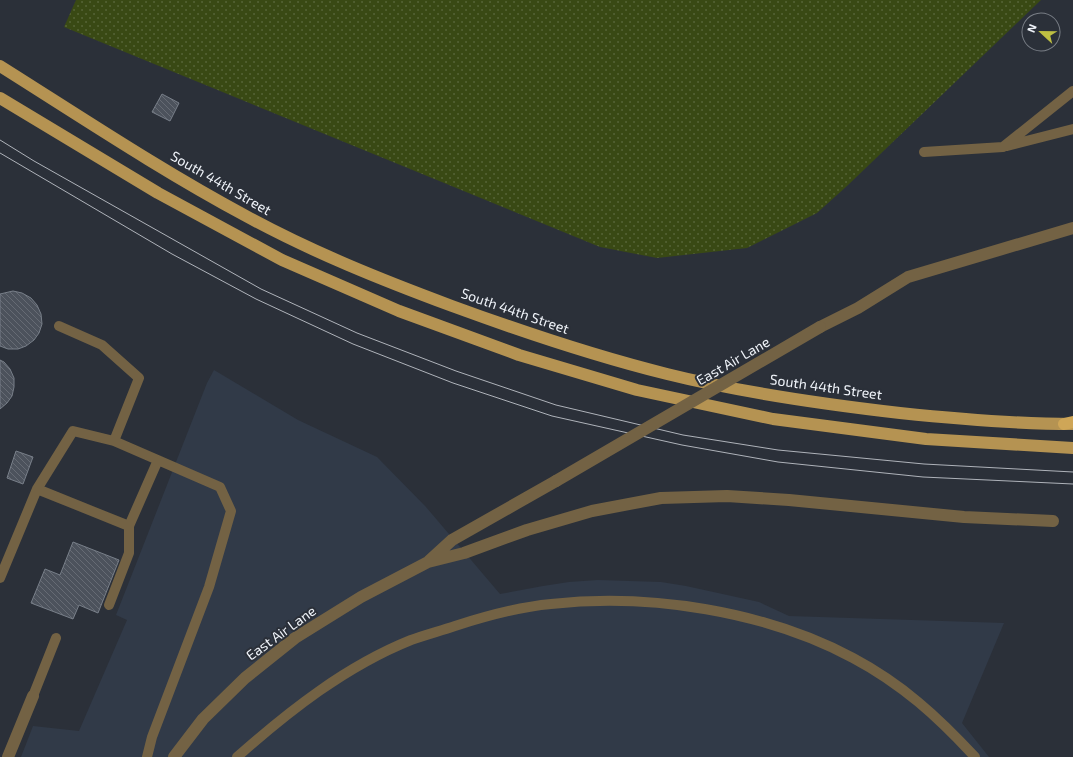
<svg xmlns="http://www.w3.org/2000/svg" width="1073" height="757" viewBox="0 0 1073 757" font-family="'Exo 2',sans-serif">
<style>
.built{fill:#313a48}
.park{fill:url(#park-dots)}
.building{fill:url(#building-back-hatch);stroke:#787f89}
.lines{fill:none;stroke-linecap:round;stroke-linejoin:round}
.lane{stroke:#736244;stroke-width:10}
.street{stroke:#736244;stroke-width:12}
.primary{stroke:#b59352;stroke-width:12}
.highway{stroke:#cfa657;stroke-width:12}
.tram{stroke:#afb3ba;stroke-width:1}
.street-bridge{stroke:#736244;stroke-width:12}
.labels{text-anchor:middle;stroke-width:4;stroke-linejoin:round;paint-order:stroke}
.street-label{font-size:14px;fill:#eff3f9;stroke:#2b3039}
</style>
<defs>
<pattern id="park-dots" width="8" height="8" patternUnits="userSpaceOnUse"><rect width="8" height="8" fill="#394914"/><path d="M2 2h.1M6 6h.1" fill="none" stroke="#566437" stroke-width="1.8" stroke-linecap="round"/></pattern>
<pattern id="building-back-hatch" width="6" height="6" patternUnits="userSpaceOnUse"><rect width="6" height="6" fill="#4c525c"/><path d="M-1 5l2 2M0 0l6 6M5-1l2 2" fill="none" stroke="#666b74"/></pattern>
</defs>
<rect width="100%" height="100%" fill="#2b3039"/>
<path class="built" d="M214,370L298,420L377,457L426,507L500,594L543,586L569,582L598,580L661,582L686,586L759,602L789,616L1004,623L962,723L989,757H21L33,726L79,731L127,620L116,615L207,383Z"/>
<path class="park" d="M76,0H1041L847,186L817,213L747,248L657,258L600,247L64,27Z"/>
<path class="building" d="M162,94L179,103L170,121L152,112Z
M13,291L22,293L31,298L37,305L41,314L42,324L39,333L34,340L26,346L18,349H8L0,346V294Z
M0,360L4,362L10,369L14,378V387L12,396L7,403L0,409Z
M16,451L33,457L23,484L7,478Z
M73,542L119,560L98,613L79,605L73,619L31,603L45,569L60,575Z"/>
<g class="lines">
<path class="lane" d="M1007,146L1073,129
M924,152L1003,147L1073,91
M59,326L102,345L139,378L114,441
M37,489L129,526V553L109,605
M129,526L158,460
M0,578L37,489L73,431L114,441L220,487L231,511L209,587L152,737L147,757
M33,696L56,638
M237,757C289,711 346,666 411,640C425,635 440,631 455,626C486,616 518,607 551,604C650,593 765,611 853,658C902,684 938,717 975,757"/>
<path class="street" d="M820,327L858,308L908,277L1073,228
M429,561L452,540L556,481
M8,757L33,696
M174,757L203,719L245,678L295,638L361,597L428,562L464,553L527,530L592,511L661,498L727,496L789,500L964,517L1053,521"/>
<path class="primary" d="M0,66C81,117 162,171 246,216C312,252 382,280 452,306C523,332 594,356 667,374C743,393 822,404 900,413C958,419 1015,424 1073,424
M0,98L158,193L282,260L399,311L519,355L637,390L773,419L926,439L1073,448"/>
<path class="highway" d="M1064,424L1073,422"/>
<path class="tram" d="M0,140L34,161L261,289L357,333L456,371L556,405L683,435L778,450L924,464L1073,472
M0,153L172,254L256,299L353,344L453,383L552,416L682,445L778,462L923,477L1073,484"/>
<path class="street-bridge" d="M556,481L820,327"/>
</g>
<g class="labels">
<g class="street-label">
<text transform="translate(221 183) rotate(30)" y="5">South 44th Street</text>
<text transform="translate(515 311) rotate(19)" y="5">South 44th Street</text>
<text transform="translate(733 361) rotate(-30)" y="5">East Air Lane</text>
<text transform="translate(826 387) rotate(8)" y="5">South 44th Street</text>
<text transform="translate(281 633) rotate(-36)" y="5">East Air Lane</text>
</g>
</g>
<g transform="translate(1041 32) rotate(292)"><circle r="19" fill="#2b3039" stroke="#797e86"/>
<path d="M0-3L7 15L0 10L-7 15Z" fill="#bebf42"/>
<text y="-6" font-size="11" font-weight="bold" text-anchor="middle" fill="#eff3f9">N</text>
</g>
</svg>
